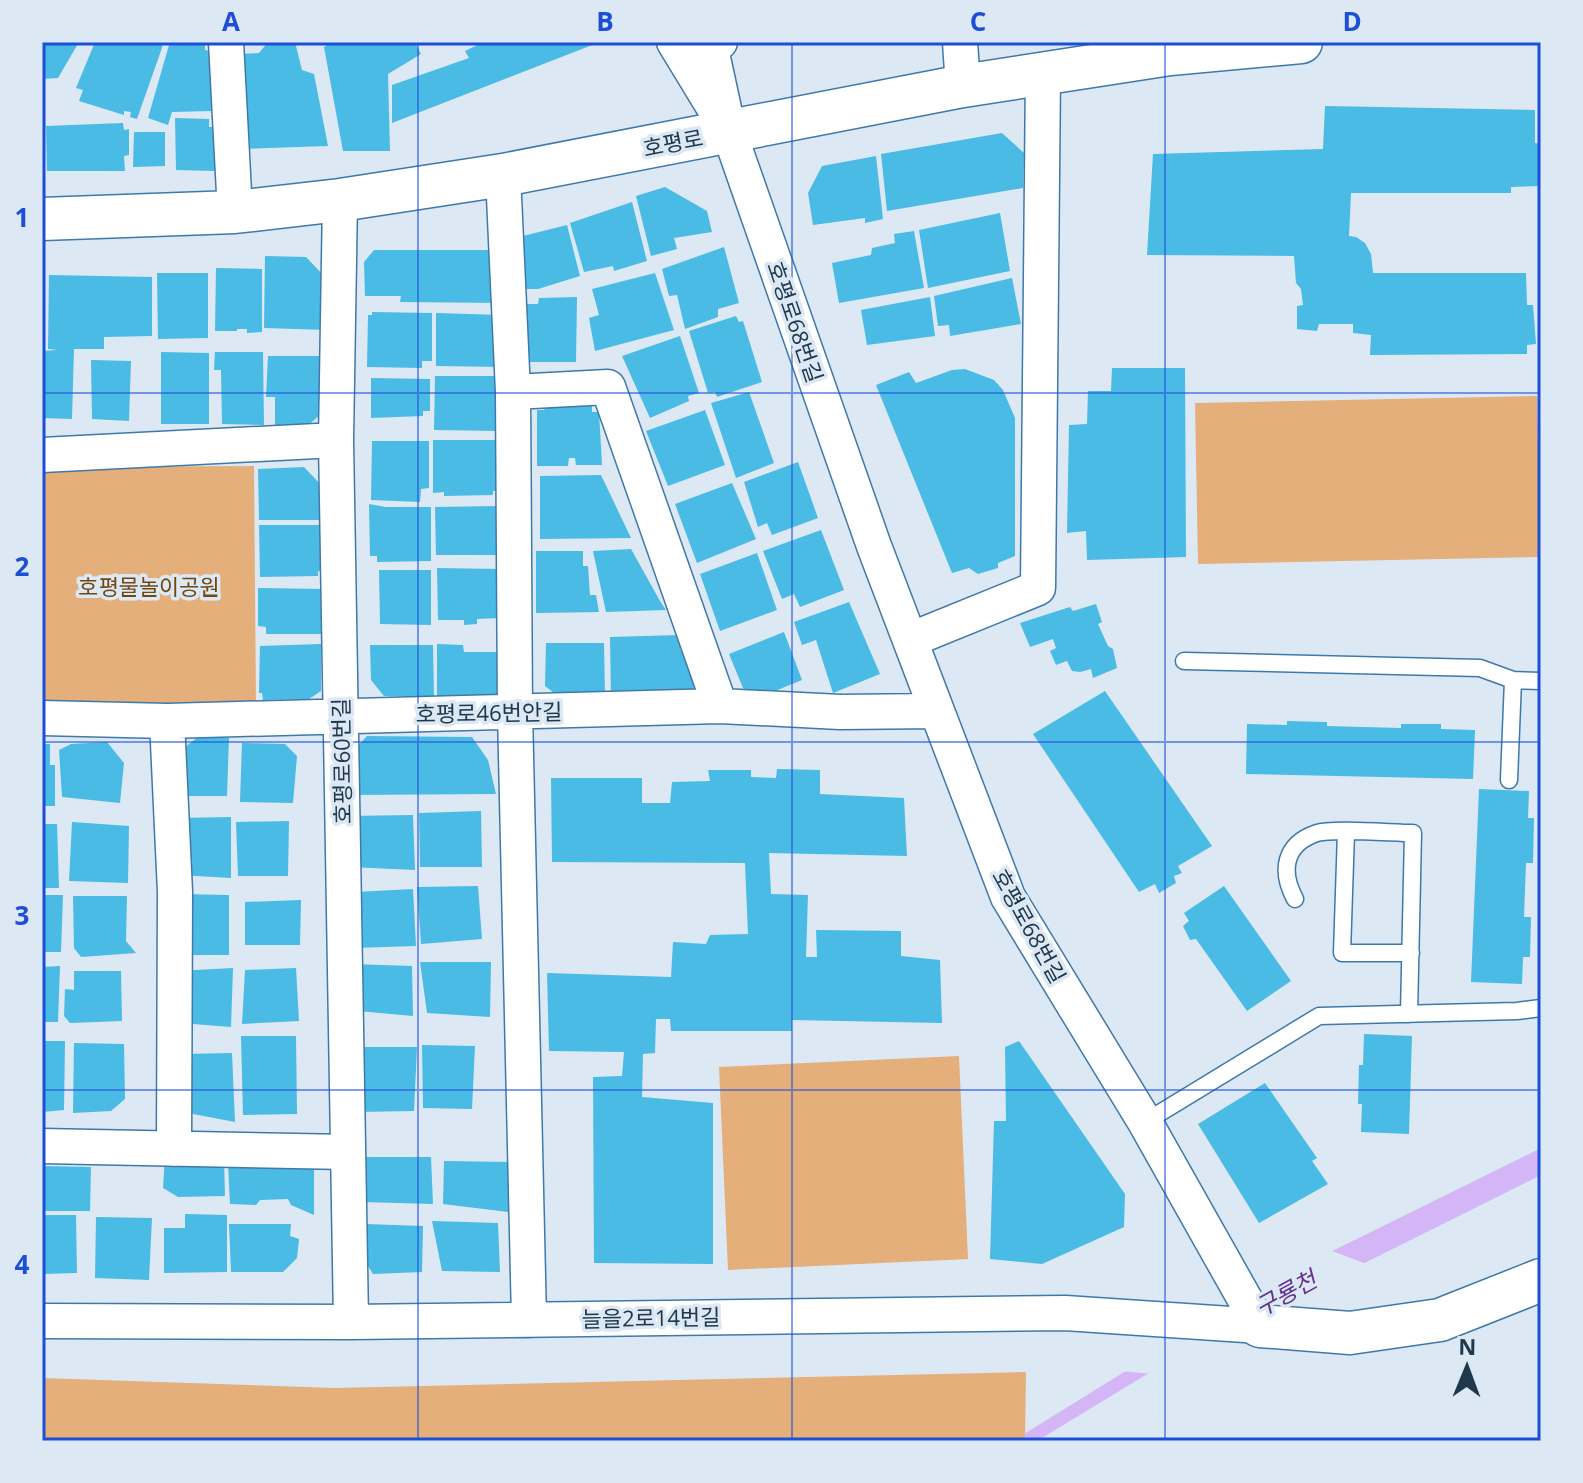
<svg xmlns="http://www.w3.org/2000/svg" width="1583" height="1483" viewBox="0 0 1583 1483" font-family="'Open Sans','Noto Sans KR',sans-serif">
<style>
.green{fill:#e4af7a}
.water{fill:#d4b5f5}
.pier{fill:#dce8f3}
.building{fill:#4abbe5}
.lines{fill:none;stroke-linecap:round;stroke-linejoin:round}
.service-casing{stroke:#3f79aa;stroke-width:19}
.minor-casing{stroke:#3f79aa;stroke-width:37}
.tertiary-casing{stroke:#3f79aa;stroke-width:45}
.service{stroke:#fff;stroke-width:16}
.minor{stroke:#fff;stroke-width:34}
.tertiary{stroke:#fff;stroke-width:42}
.grid{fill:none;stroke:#1d4ed8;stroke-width:2;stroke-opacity:0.55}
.labels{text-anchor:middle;stroke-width:7;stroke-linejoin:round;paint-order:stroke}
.street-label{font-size:22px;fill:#20384d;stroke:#dce8f3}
.park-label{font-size:22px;fill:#724712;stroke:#dce8f3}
.water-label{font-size:24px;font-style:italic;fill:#63328d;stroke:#dce8f3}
.neatline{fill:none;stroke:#1d4ed8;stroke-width:3}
.grid-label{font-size:26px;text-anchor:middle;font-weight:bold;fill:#1d4ed8}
</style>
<rect width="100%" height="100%" fill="#dce8f3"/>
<path class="green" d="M1537,396L1540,557L1198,564L1195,403Z
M254,466L256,709L42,707V467Z
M959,1056L968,1259L728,1270L719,1067Z
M1026,1372L1025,1441H42V1378L335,1388Z"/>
<path class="water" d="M1541,1148V1175L1172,1359L1037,1441H1027L1024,1434L1163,1348L1302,1266Z"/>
<path class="pier" d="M1327,1249L1369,1265L1155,1374L1118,1371L1300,1263Z"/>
<path class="building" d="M42,42H79L58,78L42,79Z
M95,42H151L163,45L137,119L130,117L131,112L124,111V115L79,101L83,90L76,88Z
M268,42H295L302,70L314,74L328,146L243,149L236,54L259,53Z
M333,42H415L421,54L388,74L390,151H343L324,47Z
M484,42H600L392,123V85L469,58L465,51Z
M205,43V50L211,51L212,111L172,112L168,125L148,118L169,45Z
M1325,106L1535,110V143L1541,144V186L1511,187V193H1351L1349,236L1356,237L1365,243L1371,254L1373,273H1526L1527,305H1533L1536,344L1527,345V354L1370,355L1371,335L1353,333V324H1319L1317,331L1297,329V306L1303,305L1301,289L1296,283L1294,256L1147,255L1153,154L1323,149Z
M175,118L209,119V127H215L226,155L214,171L176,170Z
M123,123L124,130L129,129V155L124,156L125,171H47L46,126Z
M134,132H165V166L133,167Z
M1002,133L1024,153L1023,188L887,211L881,154Z
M876,156L883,219L865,223V218L813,225L808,193L822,166Z
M665,187L707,211L712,232L674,238L677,249L651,256L636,196Z
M632,202L647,261L614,271L613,266L584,272L570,223Z
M1000,213L1010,271L928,288L919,230Z
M567,225L580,276L538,289H517L515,238Z
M914,231L924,288L839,303L832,263L871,255L872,248L895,243L894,234Z
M724,247L739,303L718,309V317L685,329L677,295L669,296L662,269Z
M374,250H491L503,303L400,302L401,296H365L364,262Z
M265,256L306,257L327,279V330L264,328Z
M216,268L262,269V332L247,333V329H237V331H215Z
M157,273H208V338L158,339Z
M655,273L674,330L595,351L589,318L599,315L592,289Z
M49,275L152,277V336L104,337V349H74L72,419L42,418V351L58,350L48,349Z
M1012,278L1021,324L950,336L949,325L938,326L934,296Z
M577,297L576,362H517V304H538L539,298Z
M930,297L935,336L867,345L861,310Z
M372,312L432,313V361H422V368L367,367L368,315H372Z
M436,313L501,315V367L436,366Z
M736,316L739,322L743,321L762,382L717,397L715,392L708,393L689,331Z
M680,336L699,393L688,396L689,401L650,418L622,356Z
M161,352L209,353V424H161Z
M215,352H263L264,425L222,424L221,370H214Z
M268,356H320V415L307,426H275V397H266Z
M91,360L131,361L129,421L92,419Z
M1112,368H1185L1186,557L1087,560L1086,531L1067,533L1069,425L1087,424L1088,391H1111Z
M965,369L994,380L1003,390L1015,418V556L998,563V568L978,574L969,568L952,573L876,385L909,372L916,383L952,370Z
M435,376H501L500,431L434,430Z
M371,378L430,379V411H423V416L371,418Z
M749,392L774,463L736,478L711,403Z
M546,406H592V412H599L602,465H576L575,458H569L568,466H537V410H544Z
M705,410L725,465L668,486L646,431Z
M433,440H497V491H493V495L444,496V492L433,493Z
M372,441H429V488L421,489L420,502L371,500Z
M798,462L818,518L772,535L767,523L758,527L744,482Z
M304,467L325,489L324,520H259L258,469Z
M601,475L631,538L540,539V476Z
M732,483L756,539L697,563L675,504Z
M369,504L386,507H431V561L377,562V556H370Z
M499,506V555H436L435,507Z
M259,525H323L324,572L318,571V576L260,577Z
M821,530L844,590L800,607L794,594L782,599L763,551Z
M631,549L660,601L666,610L606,612L593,551Z
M536,551H583V566H588L590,595H596L599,612L536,613Z
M757,553L777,610L720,631L700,574Z
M437,568L499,569L500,618L477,619V624L464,625V620H438Z
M379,570H431V625L380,624Z
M258,588L324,589V634H266V627L258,626Z
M849,602L880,674L833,693L816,640L802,645L794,622Z
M1096,604L1102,622L1098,624L1108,646L1113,649L1117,668L1093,678L1091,669L1080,672L1072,671L1067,661L1056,665L1050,651L1056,648L1053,639L1030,647L1020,623L1070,607L1073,611Z
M784,632L802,680L760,697L743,688L729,654Z
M680,635V650H685L697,682L687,698L611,699L610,637Z
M546,643H604L605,697L558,696L545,686Z
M321,644V691L309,699L263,700L262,693H259L260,646Z
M437,644L463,645L464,652H503L504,687L492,699L437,700Z
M370,645H433L434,697L384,696L371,680Z
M1105,691L1212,846L1178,866L1182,873L1174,876L1176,883L1159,893L1155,884L1139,892L1033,734Z
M1287,721L1327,722V726L1401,728V724H1441V729L1475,730L1473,779L1246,774L1247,724L1287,725Z
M367,736L472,737L488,760L496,794L349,795L350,754Z
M198,737L229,738L227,796H179L176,754Z
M107,742L124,763L120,803L62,797L59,750L71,744Z
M242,743L285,744L297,756L293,803L240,802Z
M42,744H50V765H55V806H42Z
M777,769L820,770V794L904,798L907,856L769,853L771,894L808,895L806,957H817L816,930L901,931V956L940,960L942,1023L792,1020V1031H671L670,1019H656L655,1053L643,1054L642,1097L713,1103V1264L594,1263L593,1077L622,1076L624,1052L549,1051L547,973L671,977L673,942L706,944L710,935L748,934L745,863L552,862L551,778H642V803H670L672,782L710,781L708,770H751V777L776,778Z
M1479,789L1529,791L1528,818H1534L1533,863H1526L1524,917H1531L1530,957H1523L1522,984L1471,982Z
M481,811L482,867H420L419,813Z
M413,815L415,870L350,867L346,816Z
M231,817V878L180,875L177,818Z
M289,821L288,876H238L236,822Z
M72,822L129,826L128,883L69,881Z
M42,824H57L59,888H42Z
M478,886L482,939L421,944L417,887Z
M1224,886L1291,981L1247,1011L1196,939L1190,940L1183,926L1189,921L1184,913Z
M413,889L416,946L355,948L356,892Z
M179,894L229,895V955H182Z
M42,895H63L61,952H42Z
M73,896H127L126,941L136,953L81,957L74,948Z
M301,900L300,945H245V902Z
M420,962H491L490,1017L427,1013Z
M351,964L412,966L413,1016L358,1011Z
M60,966L58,1022H42V967Z
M233,968L231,1027L180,1023L178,971Z
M296,968L299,1021L242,1024L245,970Z
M74,971H121L122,1021L70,1023L64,1016L65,989L74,990Z
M1364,1034L1412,1036L1409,1134L1361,1132L1362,1104H1358L1359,1065H1363Z
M241,1036H296L297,1114L243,1115Z
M42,1041H65L64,1110L42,1112Z
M1019,1041L1125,1194L1124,1227L1042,1264L990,1259L994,1121H1006L1005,1047Z
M74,1043L124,1044L125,1099L111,1111L73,1113Z
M422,1045L475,1046L472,1109L423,1108Z
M355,1047H417L414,1111L357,1112Z
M232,1053L235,1122L193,1114L178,1100L184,1054Z
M1265,1083L1317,1158L1312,1161L1328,1184L1259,1223L1198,1124Z
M165,1157L224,1158L225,1196L178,1197L163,1188Z
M361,1157H431L433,1204L362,1202Z
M297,1160L302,1169L314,1166V1215L291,1205L288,1199L260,1200L256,1205L230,1204L228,1163Z
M444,1161L511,1162L517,1213L443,1204Z
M42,1166L91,1167L90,1211H42Z
M185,1214L227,1215V1272L164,1273V1228H185Z
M42,1215H76L77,1273L42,1274Z
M96,1217L152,1218L149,1280L95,1278Z
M432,1221L498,1223L500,1272L442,1271Z
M229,1224H291L290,1236L299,1239L297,1258L283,1272H231Z
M366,1224L423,1226L422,1272L373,1274L362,1256Z"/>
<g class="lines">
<g class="service-casing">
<path id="service" d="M1184,661L1480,668L1513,680L1541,681
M1509,780L1513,680
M1346,832L1342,953H1411
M1295,899C1280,871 1284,844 1317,833C1332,828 1394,833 1413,833L1409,1014
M1145,1122L1319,1016L1517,1011L1541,1008"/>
</g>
<g class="minor-casing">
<path id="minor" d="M226,42L235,212
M674,42L716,111
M720,42L710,44L729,132L874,546L1008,897L1145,1122L1260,1326
M960,42L963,86
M503,175L513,392L515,712L529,1320
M340,200L336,440L351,1322
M513,392L608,387L720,706
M42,455L336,440
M910,640L1038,588L1043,73
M42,718L167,721L720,706L840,712L936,711
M167,721L175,892L174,1149
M42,1146L348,1152
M42,1321L351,1322L1065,1313L1260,1326"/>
</g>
<g class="tertiary-casing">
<path id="tertiary" d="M42,219L235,212L340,200L503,175L963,86L1170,54L1301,42
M1260,1326L1350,1333L1440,1320L1541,1280"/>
</g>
<use href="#service" class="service"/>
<use href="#minor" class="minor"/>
<use href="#tertiary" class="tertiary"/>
</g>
<path class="grid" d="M418,42V1441M792,42V1441M1165,42V1441M42,393H1541M42,742H1541M42,1090H1541"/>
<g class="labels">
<g class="street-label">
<text transform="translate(673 143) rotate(-11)" y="8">호평로</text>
<text transform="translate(795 322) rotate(71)" y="8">호평로68번길</text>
<text transform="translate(489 713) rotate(-1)" y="8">호평로46번안길</text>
<text transform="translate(342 761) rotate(-91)" y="8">호평로60번길</text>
<text transform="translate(1029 926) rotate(61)" y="8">호평로68번길</text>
<text transform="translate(651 1318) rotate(-1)" y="8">늘을2로14번길</text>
</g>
<g class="park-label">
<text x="149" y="595">호평물놀이공원</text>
</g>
<g class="water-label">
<text transform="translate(1286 1294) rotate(-29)" y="8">구룡천</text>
</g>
</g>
<rect width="1583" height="1483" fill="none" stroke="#dce8f3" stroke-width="88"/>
<g transform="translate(1467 1367) rotate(1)" stroke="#dce8f3" stroke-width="6" paint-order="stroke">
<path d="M0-6L14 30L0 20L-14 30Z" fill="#20384d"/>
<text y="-12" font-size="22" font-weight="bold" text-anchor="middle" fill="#20384d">N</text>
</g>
<rect x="44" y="44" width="1495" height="1395" class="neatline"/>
<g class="grid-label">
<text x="231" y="31">A</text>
<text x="605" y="31">B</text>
<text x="978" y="31">C</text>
<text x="1352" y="31">D</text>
<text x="22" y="227">1</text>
<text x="22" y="576">2</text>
<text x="22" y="925">3</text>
<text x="22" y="1274">4</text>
</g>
</svg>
